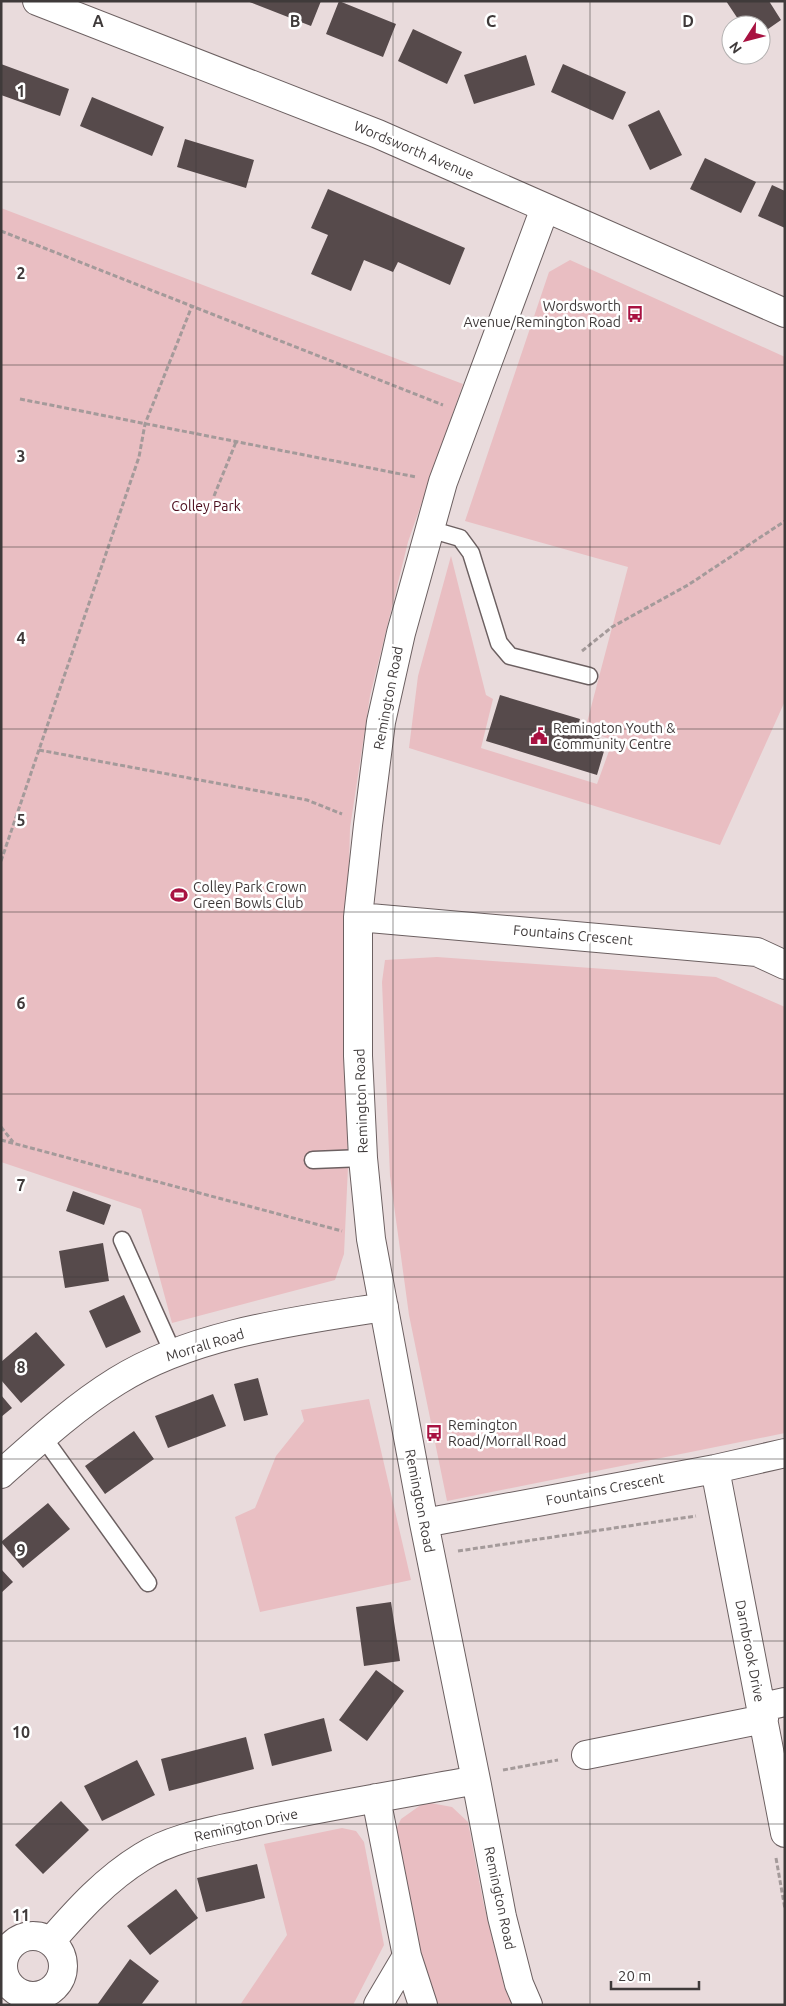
<svg xmlns="http://www.w3.org/2000/svg" width="786" height="2006" viewBox="0 0 786 2006" font-family="Ubuntu,sans-serif">
<style>
.green{fill:#e9bec2}
.building{fill:#564a4b}
.lines{fill:none;stroke-linecap:round;stroke-linejoin:round}
.service-casing{stroke:#6c6061;stroke-width:19}
.minor-casing{stroke:#6c6061;stroke-width:30}
.tertiary-casing{stroke:#6c6061;stroke-width:30}
.path{stroke:#a49a9a;stroke-width:3;stroke-dasharray:5 2.5;stroke-linecap:butt}
.service{stroke:#fff;stroke-width:16}
.minor{stroke:#fff;stroke-width:28}
.tertiary{stroke:#fff;stroke-width:28}
.grid{fill:none;stroke:#3f3a3a;stroke-width:1;stroke-opacity:0.55}
.labels{text-anchor:middle;stroke-width:5;stroke-linejoin:round;paint-order:stroke}
.street-label{font-size:14px;fill:#3f3a3a;stroke:#fff}
.poi-label{font-size:14px;fill:#3f3a3a;stroke:#fff;text-anchor:start}
.park-label{font-size:14px;fill:#4c0d1d;stroke:#fff}
.grid-label{font-size:16px;text-anchor:middle;font-weight:bold;fill:#3f3a3a;stroke:#fff;stroke-width:5;stroke-linejoin:round;paint-order:stroke}
</style>
<rect width="100%" height="100%" fill="#e9dbdc"/>
<path class="green" d="M1,208L463,384L408,542L370,696L350,828L345,1018L348,1167L344,1254L335,1280L172,1323L141,1209L1,1162Z
M570,260L785,357V701L720,845L409,748L418,676L451,556L486,695L493,699L481,748L597,784L613,740L585,730L628,567L465,521L549,272Z
M437,957L716,977L785,1007V1433L447,1501L409,1315L390,1176L382,982L385,960Z
M369,1399L411,1580L260,1612L235,1517L255,1508L276,1456L304,1421L301,1410Z
M425,1802L452,1807L468,1822L483,1901L505,1989L512,2005H433L421,1971L394,1834L401,1819Z
M342,1828L356,1831L364,1842L384,1945L353,2005H240L287,1935L264,1844Z"/>
<path class="building" d="M247,1H321L311,26Z
M339,1L396,24L383,57L326,34Z
M726,1H769L781,20L761,34V25H742Z
M413,29L462,52L447,84L398,61Z
M526,55L535,85L474,104L464,75Z
M1,64L69,89L60,116L1,95Z
M563,64L626,92L613,120L551,92Z
M92,97L164,127L152,156L80,126Z
M659,110L682,155L650,170L628,125Z
M185,139L254,160L246,188L177,167Z
M705,158L756,182L741,213L690,189Z
M772,185L785,191V228L758,216Z
M328,189L465,248L450,285L398,262L393,272L364,260L351,291L311,274L328,235L311,228Z
M500,695L580,719L576,731L607,741L597,775L486,741Z
M73,1191L111,1205L104,1225L66,1211Z
M103,1243L109,1281L65,1288L59,1251Z
M124,1295L141,1332L106,1348L89,1311Z
M36,1332L65,1365L21,1403L1,1380V1362Z
M258,1378L268,1415L244,1421L234,1384Z
M213,1394L226,1426L168,1448L155,1416Z
M1,1395L12,1408L1,1417Z
M134,1431L154,1459L105,1494L85,1466Z
M48,1503L70,1529L23,1568L1,1542Z
M1,1569L13,1582L1,1593Z
M391,1602L400,1661L364,1666L356,1607Z
M376,1670L404,1691L367,1741L339,1720Z
M324,1718L332,1751L272,1766L264,1734Z
M246,1737L254,1769L169,1791L161,1759Z
M137,1760L155,1795L102,1821L84,1786Z
M61,1801L89,1830L43,1874L15,1845Z
M257,1864L265,1898L206,1912L197,1878Z
M176,1889L198,1918L150,1955L127,1926Z
M130,1959L159,1981L141,2005H97Z"/>
<g class="lines">
<g class="service-casing">
<path id="service" d="M429,529L460,538L471,553L499,643L510,656L589,676
M313,1160L363,1158
M122,1240L173,1353
M43,1437L148,1583"/>
</g>
<g class="minor-casing">
<path id="minor" d="M358,917L757,952L785,965
M715,1469L785,1833
M1,1474C38,1441 75,1407 117,1381C194,1333 296,1321 384,1307
M424,1523L715,1469L785,1453
M762,1707L785,1702
M586,1755L764,1719
M376,1798L407,1956L423,2005
M3 1966a30 30 0 1 1 60 0a30 30 0 1 1-60 0Z
M51,1941C78,1910 106,1879 142,1857C175,1836 216,1831 253,1822C327,1806 402,1794 476,1780
M378,2005L407,1956
M528,2005L519,1984L502,1917L476,1780L424,1523L371,1239L363,1158L358,1056V917L368,825L381,722L401,633L443,482L545,208"/>
</g>
<g class="tertiary-casing">
<path id="tertiary" d="M37,1L378,134L785,313"/>
</g>
<path class="path" d="M1,231L443,405
M20,399L416,477
M214,496L236,442
M582,651L612,627L688,585L785,521
M39,750L307,800L342,814
M1,861L139,457L145,424L192,306
M1,1127L13,1142
M1,1140L342,1231
M458,1551L696,1516
M503,1770L558,1760
M776,1858L785,1909"/>
<use href="#service" class="service"/>
<use href="#minor" class="minor"/>
<use href="#tertiary" class="tertiary"/>
</g>
<path class="grid" d="M196,1V2005M393,1V2005M590,1V2005M1,182H785M1,365H785M1,547H785M1,729H785M1,912H785M1,1094H785M1,1277H785M1,1459H785M1,1641H785M1,1824H785"/>
<defs>
<g id="bus-bare" transform="scale(1.35)"><path d="M-5-6H5V4H4V6H2V4H-2V6H-4V4H-5ZM-3.5-4V0h7V-4ZM-3.5 1.2v1.5H-2V1.2ZM2 1.2v1.5H3.5V1.2Z" fill="#a81241" stroke="#fff" stroke-width="2.5" paint-order="stroke"/></g>
<g id="civic-bare" transform="scale(1.35)"><path d="M-.6-6.5H3V-4.5H.6V-3L4-1V1h2V6H-6V1h2V-1L-.6-3ZM-1.2 2.5V6h2.4V2.5Z" fill="#a81241" stroke="#fff" stroke-width="2.5" paint-order="stroke"/></g>
<g id="stadium-bare" transform="scale(1.35)"><path d="M0-5a6.5 5 0 1 0 0 10a6.5 5 0 1 0 0-10ZM-3.5-1.8h7v3.6h-7Z" fill="#a81241" stroke="#fff" stroke-width="2.5" paint-order="stroke"/></g>
</defs>
<g fill-rule="evenodd">
<use href="#bus-bare" x="635" y="314"/>
<use href="#civic-bare" x="539" y="736"/>
<use href="#stadium-bare" x="179" y="895"/>
<use href="#bus-bare" x="434" y="1433"/>
</g>
<g class="labels">
<g class="street-label">
<text transform="translate(414 150) rotate(23)" y="5">Wordsworth Avenue</text>
<text transform="translate(388 698) rotate(-79)" y="5">Remington Road</text>
<text transform="translate(573 935) rotate(5)" y="5">Fountains Crescent</text>
<text transform="translate(361 1101) rotate(-92)" y="5">Remington Road</text>
<text transform="translate(205 1345) rotate(-17)" y="5">Morrall Road</text>
<text transform="translate(605 1489) rotate(-11)" y="5">Fountains Crescent</text>
<text transform="translate(420 1501) rotate(79)" y="5">Remington Road</text>
<text transform="translate(750 1651) rotate(79)" y="5">Darnbrook Drive</text>
<text transform="translate(246 1825) rotate(-13)" y="5">Remington Drive</text>
<text transform="translate(500 1898) rotate(78)" y="5">Remington Road</text>
</g>
<g class="poi-label">
<text x="621" y="311" text-anchor="end">Wordsworth<tspan x="621" dy="16">Avenue/Remington Road</tspan></text>
<text x="553" y="733">Remington Youth &amp;<tspan x="553" dy="16">Community Centre</tspan></text>
<text x="193" y="892">Colley Park Crown<tspan x="193" dy="16">Green Bowls Club</tspan></text>
<text x="448" y="1430">Remington<tspan x="448" dy="16">Road/Morrall Road</tspan></text>
</g>
<g class="park-label">
<text x="206" y="511">Colley Park</text>
</g>
</g>
<g class="grid-label">
<text x="98" y="27">A</text>
<text x="295" y="27">B</text>
<text x="491" y="27">C</text>
<text x="688" y="27">D</text>
<text x="21" y="97">1</text>
<text x="21" y="279">2</text>
<text x="21" y="462">3</text>
<text x="21" y="644">4</text>
<text x="21" y="826">5</text>
<text x="21" y="1009">6</text>
<text x="21" y="1191">7</text>
<text x="21" y="1373">8</text>
<text x="21" y="1556">9</text>
<text x="21" y="1738">10</text>
<text x="21" y="1921">11</text>
</g>
<rect width="786" height="2006" fill="none" stroke="#3f3a3a" stroke-width="5"/>
<g transform="translate(746 40) rotate(234)"><circle r="24" fill="#ffffff" stroke="#b2b0b0"/>
<path d="M0-4L9 19L0 12L-9 19Z" fill="#a81241"/>
<text y="-8" font-size="14" font-weight="bold" text-anchor="middle" fill="#3f3a3a">N</text>
</g>
<path d="M611 1981v8h88v-8" fill="none" stroke="#3f3a3a" stroke-width="2.5"/>
<text x="618" y="1981" font-size="15" fill="#3f3a3a" stroke="#ffffff" stroke-width="4" paint-order="stroke">20 m</text>
</svg>
